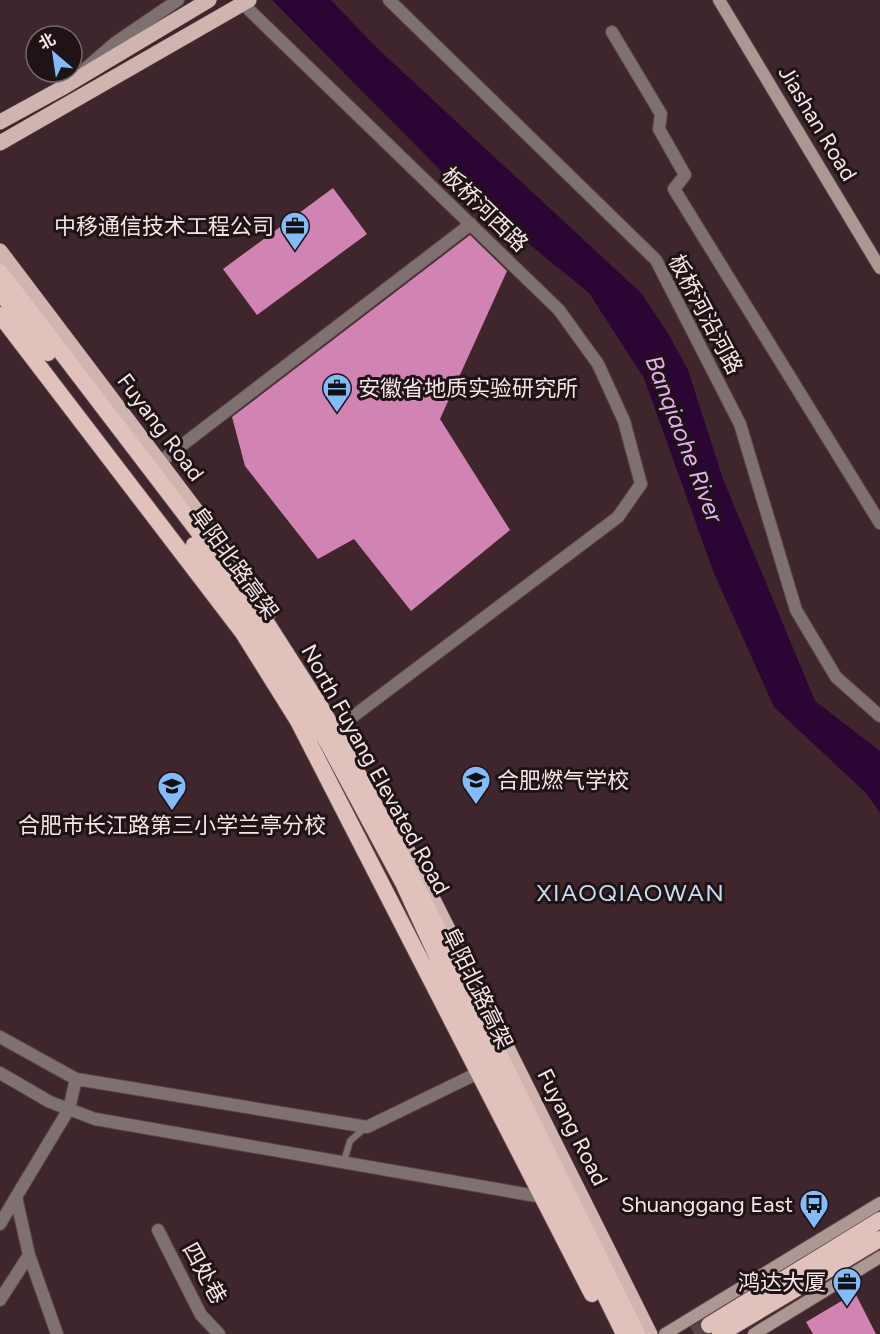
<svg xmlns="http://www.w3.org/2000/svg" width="880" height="1334" viewBox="0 0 880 1334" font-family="Figtree,'Noto Sans SC',sans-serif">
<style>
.water{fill:#2b0533}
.building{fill:#d183b4}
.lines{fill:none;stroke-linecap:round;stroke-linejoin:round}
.trunk-tunnel{stroke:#5b4348;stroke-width:16;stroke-dasharray:16 8;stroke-linecap:butt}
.service-casing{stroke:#5c454a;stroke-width:8}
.minor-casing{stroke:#5c454a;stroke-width:14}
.tertiary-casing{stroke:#5c454a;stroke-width:14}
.secondary-casing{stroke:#5c454a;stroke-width:14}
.primary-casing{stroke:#5c454a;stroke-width:16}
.trunk-casing{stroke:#5c454a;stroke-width:18}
.service{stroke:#7f716f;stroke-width:6}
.minor{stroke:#7f716f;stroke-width:12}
.tertiary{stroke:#7f716f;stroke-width:12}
.secondary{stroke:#ad9793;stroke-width:12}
.primary{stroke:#d0b4af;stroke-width:15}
.trunk{stroke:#e0c1bc;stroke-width:16}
.labels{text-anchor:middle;stroke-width:6;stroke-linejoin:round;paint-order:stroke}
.street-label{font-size:22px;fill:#f7e5e8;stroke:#1e1315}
.poi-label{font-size:22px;fill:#f7e5e8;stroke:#1e1315;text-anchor:end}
.water-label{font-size:24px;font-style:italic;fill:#e8aef5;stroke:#1e1315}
.neighbourhood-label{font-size:24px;letter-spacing:1.5px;fill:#c8dcf4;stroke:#1e1315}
</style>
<rect width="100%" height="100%" fill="#3f262c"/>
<path class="water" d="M272,0H331L376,47L641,293L669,335L688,370L723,479L815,701L880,751V813L866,793L774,707L713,571L644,378L589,293L447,177Z"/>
<path class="building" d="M333,188L367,234L257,315L223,269Z
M470,235L507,271L440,419L510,530L411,611L354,539L318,559L245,466L232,417Z
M855,1293L876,1334H813L806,1322Z"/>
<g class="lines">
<path class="trunk-tunnel" d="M694,1334L709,1325"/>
<g class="service-casing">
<path id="service" d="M344,1161L350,1141L366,1127"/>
</g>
<g class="minor-casing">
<path id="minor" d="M243,4L559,310L598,364L624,421L641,484L618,517L339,727
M612,32L661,114L659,129L685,175L674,189L880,523
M86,68L115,43L178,0
M160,462L471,224
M0,1224L16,1197
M158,1230L201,1315L219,1334
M0,1300L29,1255
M57,1334L29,1255L16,1197L69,1109L76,1079"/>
</g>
<g class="tertiary-casing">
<path id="tertiary" d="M389,0L656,260L740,424L796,610L836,677L880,716
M0,1037L76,1079L367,1127L478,1073
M0,1073L50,1102L95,1119L542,1197"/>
</g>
<g class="secondary-casing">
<path id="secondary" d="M719,0L880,268
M665,1334L880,1203
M754,1334L880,1257"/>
</g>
<g class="primary-casing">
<path id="primary" d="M0,122L62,88L209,0
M0,143L249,0
M0,251L239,567L269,613
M392,822L418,869L650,1334"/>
</g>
<g class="trunk-casing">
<path id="trunk" d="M0,272L261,614L320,706L368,792L411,875L637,1334
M0,292L48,353
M0,315L243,633L298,721L592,1294
M194,545L253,624L325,738L403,883L464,1015L556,1196L624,1334
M709,1325L880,1220
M720,1334L880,1239"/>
</g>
<use href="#service" class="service"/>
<use href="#minor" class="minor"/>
<use href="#tertiary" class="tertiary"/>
<use href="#secondary" class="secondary"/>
<use href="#primary" class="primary"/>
<use href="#trunk" class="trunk"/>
</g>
<defs>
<g id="office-pin" transform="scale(1.5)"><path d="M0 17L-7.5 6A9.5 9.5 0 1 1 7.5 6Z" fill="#84bcfb" stroke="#1e1315"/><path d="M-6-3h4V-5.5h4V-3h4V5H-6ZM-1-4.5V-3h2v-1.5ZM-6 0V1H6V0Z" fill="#111"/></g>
<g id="university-pin" transform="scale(1.5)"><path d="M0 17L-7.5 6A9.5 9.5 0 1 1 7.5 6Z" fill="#84bcfb" stroke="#1e1315"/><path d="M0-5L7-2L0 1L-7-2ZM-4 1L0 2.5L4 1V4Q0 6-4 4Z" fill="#111"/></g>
<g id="school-pin" transform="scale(1.5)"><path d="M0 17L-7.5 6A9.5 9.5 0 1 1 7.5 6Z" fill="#84bcfb" stroke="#1e1315"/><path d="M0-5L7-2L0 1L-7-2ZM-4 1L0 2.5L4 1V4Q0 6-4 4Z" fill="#111"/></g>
<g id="bus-pin" transform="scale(1.5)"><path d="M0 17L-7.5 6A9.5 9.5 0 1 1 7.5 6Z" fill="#84bcfb" stroke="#1e1315"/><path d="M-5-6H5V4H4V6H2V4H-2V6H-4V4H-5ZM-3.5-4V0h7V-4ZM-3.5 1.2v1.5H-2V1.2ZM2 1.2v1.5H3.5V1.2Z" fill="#111"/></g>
</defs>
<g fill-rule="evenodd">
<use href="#office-pin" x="295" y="226"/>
<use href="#office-pin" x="337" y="388"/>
<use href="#university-pin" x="476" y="780"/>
<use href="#school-pin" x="172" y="786"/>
<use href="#bus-pin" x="814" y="1204"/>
<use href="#office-pin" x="847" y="1282"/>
</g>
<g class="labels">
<g class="street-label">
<text transform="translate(818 123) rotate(59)" y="8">Jiashan Road</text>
<text transform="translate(485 209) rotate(44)" y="8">板桥河西路</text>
<text transform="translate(706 314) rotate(62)" y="8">板桥河沿河路</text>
<text transform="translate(161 427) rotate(53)" y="8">Fuyang Road</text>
<text transform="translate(235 563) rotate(54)" y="8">阜阳北路高架</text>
<text transform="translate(376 769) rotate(61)" y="8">North Fuyang Elevated Road</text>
<text transform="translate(478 988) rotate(64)" y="8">阜阳北路高架</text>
<text transform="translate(573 1127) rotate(63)" y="8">Fuyang Road</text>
<text transform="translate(205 1273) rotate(61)" y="8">四处巷</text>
</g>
<g class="poi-label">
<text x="274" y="234">中移通信技术工程公司</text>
<text x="358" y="396" text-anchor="start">安徽省地质实验研究所</text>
<text x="497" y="788" text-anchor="start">合肥燃气学校</text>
<text x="172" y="833" text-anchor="middle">合肥市长江路第三小学兰亭分校</text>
<text x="793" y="1212">Shuanggang East</text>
<text x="826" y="1290">鸿达大厦</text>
</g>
<g class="water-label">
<text transform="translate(684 439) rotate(69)" y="8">Banqiaohe River</text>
</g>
<g class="neighbourhood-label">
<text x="631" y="901">XIAOQIAOWAN</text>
</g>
</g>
<g transform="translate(54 54) rotate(331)"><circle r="28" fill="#1e1315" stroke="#756769" stroke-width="1.5"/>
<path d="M0-4.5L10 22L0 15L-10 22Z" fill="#84bcfb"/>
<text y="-9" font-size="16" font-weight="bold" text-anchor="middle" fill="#f7e5e8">北</text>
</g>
</svg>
